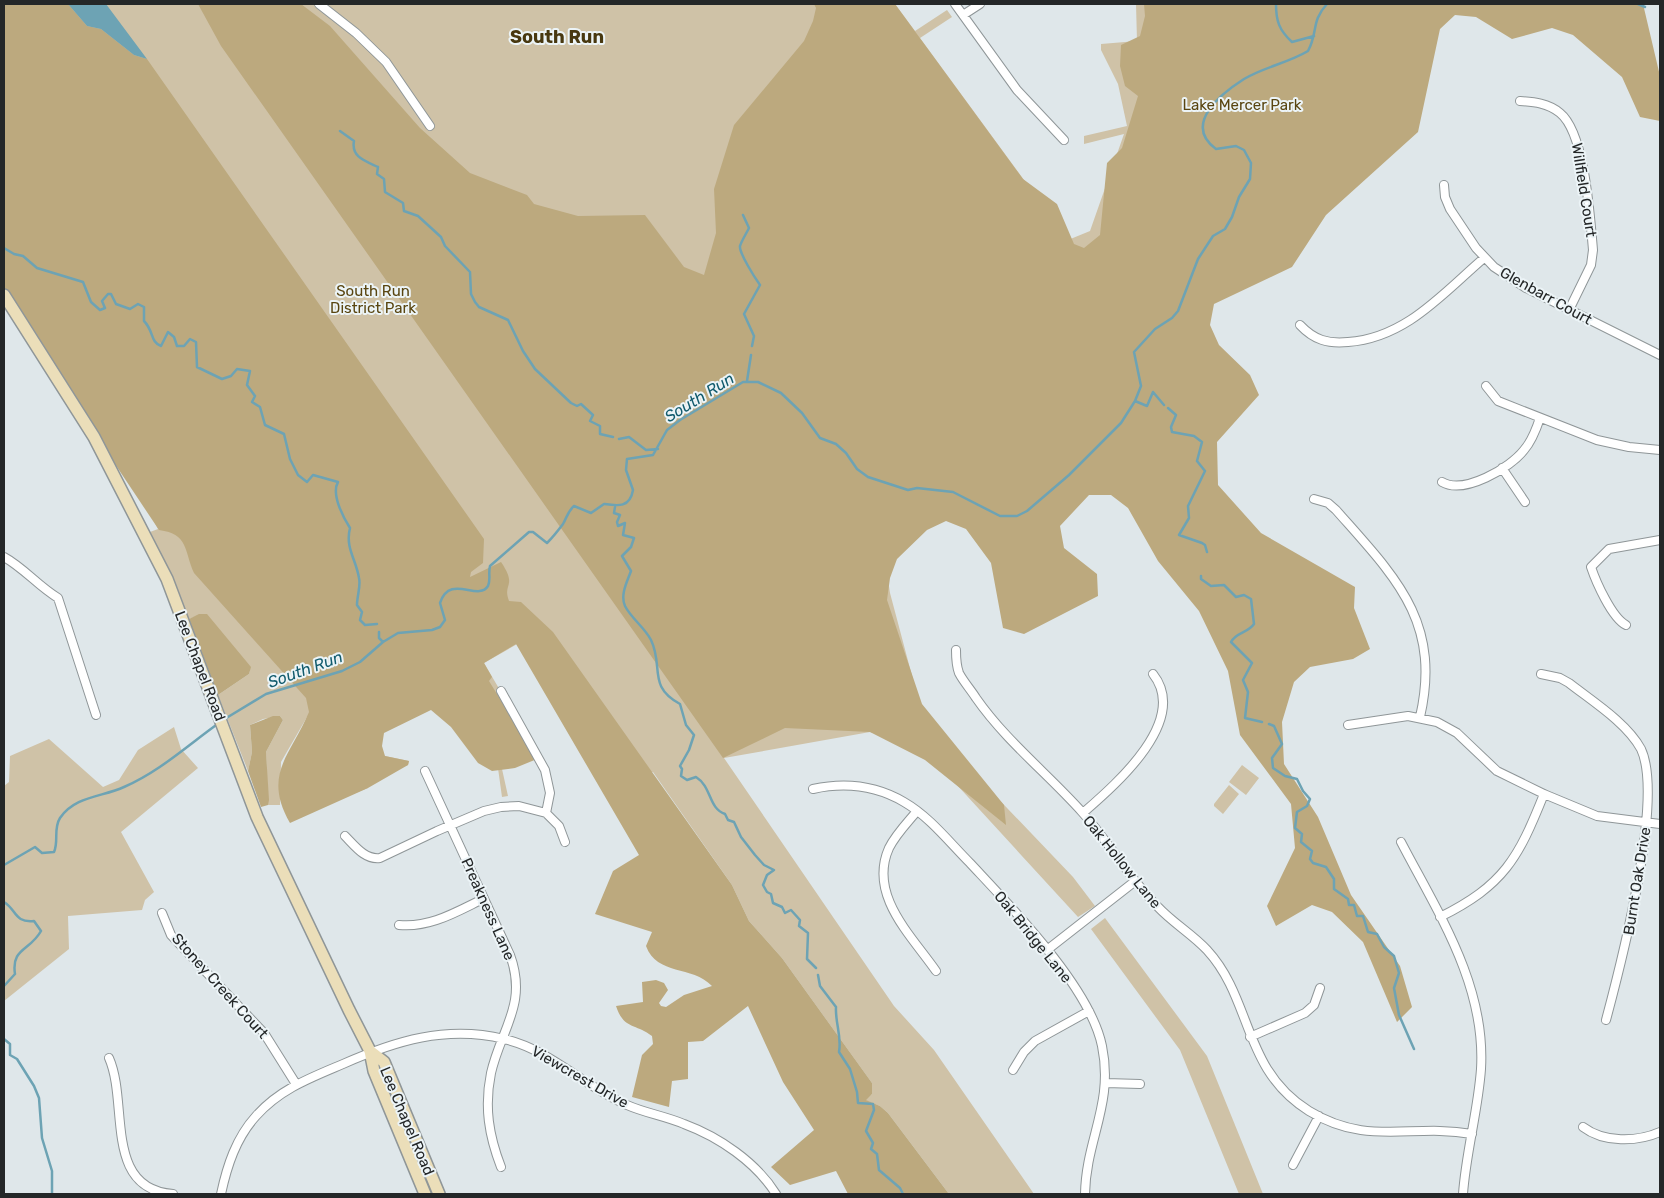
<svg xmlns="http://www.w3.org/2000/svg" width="1664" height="1198" viewBox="0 0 1664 1198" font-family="Rubik,sans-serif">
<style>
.green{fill:#cfc2a7}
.forest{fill:#bca97e}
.water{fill:#6da3b4}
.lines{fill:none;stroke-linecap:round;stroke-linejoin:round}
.stream{stroke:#6da3b4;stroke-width:2.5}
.street-casing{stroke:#8f9698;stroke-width:10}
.secondary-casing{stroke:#8f9698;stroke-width:14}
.street{stroke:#fff;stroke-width:8}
.secondary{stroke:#ebdeb9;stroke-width:11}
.labels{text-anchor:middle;stroke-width:4;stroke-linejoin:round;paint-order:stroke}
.park-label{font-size:15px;fill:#594510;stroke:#ecf4f7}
.street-label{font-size:15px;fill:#242728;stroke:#ecf4f7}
.water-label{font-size:16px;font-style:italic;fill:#115b6d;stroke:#ecf4f7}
.quarter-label{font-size:18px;font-weight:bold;fill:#483810;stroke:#ecf4f7}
</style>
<rect width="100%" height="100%" fill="#dfe7ea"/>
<path class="green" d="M4,4H895L915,31L947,10L952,17L920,38L1068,240L1090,231L1124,134L1084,144V136L1127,126L1118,84L1101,50V44L1137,41L1136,4H1418L1395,31L1390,48V71L1384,65L1370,88V108L1362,139L1350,155L1326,173L1297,190L1282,210L1222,265L1201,288L1182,367L1140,435L1110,446L1103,465L1084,484L1068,490L1053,502L984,528C942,509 922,495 875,494L890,593L924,721L1073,877L1095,906L1078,917L923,748L870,732L724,758L894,1006L934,1050L1034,1194H949L888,1113L880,1106L865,1100L872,1094V1083L782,958L749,921L732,885L653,772L616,780L533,635L484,663L544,765L550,790L549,804L546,803V777L532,752L502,769L508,796L502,797L497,761L474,726L437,695L392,710L362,741L385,756L409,761L408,765L365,782L368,788L327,804L320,796L362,672L307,717L281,762L280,805H268L266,752L283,720L280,716L263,719L250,725L252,752L248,771L218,695L249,674L250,669L214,638L202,614L189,619L150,532L158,529L110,435L99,440L36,333L4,288Z
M174,727L181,749L198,768L121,832L154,892L145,900L142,910L68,916L69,949L4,1001V786L9,782L10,756L49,739L103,787L119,780L138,750Z
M1242,765L1259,778L1246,795L1229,782Z
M1229,785L1239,794L1223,814L1214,806V804Z
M1105,918L1207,1056L1263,1194H1239L1180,1050L1091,929Z"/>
<path class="forest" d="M4,4H68L87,26L101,29L134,55L147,59L484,539L483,563L471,572L470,577L501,562C518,587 502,583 509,601L521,602L553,632L732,885L749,921L782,958L867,1076L872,1083V1094L866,1100L880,1106L888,1113L949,1194H848L836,1171L790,1185L771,1167L814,1130L783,1082L748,1006L703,1041L688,1042V1079L672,1081L669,1107L632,1097L642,1055L653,1044L652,1036C635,1023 624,1030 616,1006L643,1002L642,982L656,980L664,983L668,990L659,1003L661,1006L666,1007L684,995L712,986C692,965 657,976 646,946L652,932L595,914L613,871L639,855L516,644L484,663L492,677L489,681L537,759L515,768L492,771L478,763L451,727L431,710L384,733L382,746L385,756L409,761L408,765L368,788L290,823C262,774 291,755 309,712L306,698L194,573C184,551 189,534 159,530L99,440L36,333L4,288Z
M198,4H301L330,26L420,128L470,173L527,195L534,204L578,216L645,215L684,267L704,275L716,233L714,189L734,125L804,41L813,21L816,8L814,4H895L1023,179L1057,204L1074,244L1084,248L1100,235L1107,163L1122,148L1138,96L1125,86L1120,66L1121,45L1140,36L1145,16L1144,4H1643L1660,76V121L1640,117L1622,77L1573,35L1552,28L1512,39L1476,17L1455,15L1440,29L1418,132L1326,215L1292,267L1214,304L1210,325L1219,345L1250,375L1259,395L1217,442L1218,485L1261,533L1355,587L1354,608L1370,649L1353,659L1310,667L1294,682L1282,722L1284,764L1318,817L1351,895L1400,966L1412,1007L1397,1022L1363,942L1332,912L1312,905L1276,926L1267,906L1295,848L1291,804L1240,735L1228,671L1199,611L1158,561L1128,508L1111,495H1089L1060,526L1064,548L1097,574L1098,596L1024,634L1003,628L991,563L966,529L946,521L927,530L897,559L890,578L887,600L922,704L1004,805L1006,825L925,760L870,732L785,728L723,758L221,46Z
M199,614H207L251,667L249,674L218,695L189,619Z
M273,716H280L283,720L266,752L269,800L268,805L261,807L248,771L252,752L250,725Z"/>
<path class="water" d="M68,4H106L147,59L134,55L101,29L87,26Z"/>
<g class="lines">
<path class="stream" d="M1276,4C1276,21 1279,30 1292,42L1314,36
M1638,4L1645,7
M340,131L354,141C351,157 365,161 378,167L377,174L384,179L385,192L403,203L404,211L418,216L441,237L445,246L470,272L471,294L475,302L479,307L508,320L523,351L535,369L571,403L577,406L581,404L593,415L590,421L600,426V434L613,437
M743,215L749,228C746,234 742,240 740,246C739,253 755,278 760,285L744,314L754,336L752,346
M4,248L14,254L23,256L37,268L83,282L91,302L100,310L105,308L102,301L108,294H111L116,304L130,309L138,304L144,307V321C154,331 150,342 161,346L168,332L174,337L177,346H184L190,339L196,342L197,367L222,379L231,376L237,369L250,371L247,385L255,396L252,402L260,407L265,425L284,434L290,459L298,475L307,482L313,475L338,482C331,494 343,517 350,528C345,548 356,559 359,578C361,586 357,596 357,605L362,612L360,620L365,625L377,624
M747,381L751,355
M1135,401L1147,406L1153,392L1164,405
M1168,408L1176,415L1171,427L1172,432L1194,436L1202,442L1197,461L1205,471L1188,506L1189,518L1179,535L1202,543L1205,545L1207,552
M619,439L629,437L646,450L658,449
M615,507L614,513L620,515L617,522L618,526L625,523L623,535L634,538L631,547L622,556L631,571C627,582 620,595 625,606C631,618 645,628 651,640C664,667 647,686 680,704L686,725L694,735L689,750L680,766L682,769L681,776L687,780L696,777C712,787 708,808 725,814L728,820L734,822L741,837L755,855L764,865L774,870L767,875L763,885L767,892L771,894L773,903L782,907L785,913L791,910L800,920L799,926L808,933L807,959L816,968
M1201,576V579L1211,586L1224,585L1236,597L1244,595L1251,599L1254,624C1248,633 1236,632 1231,642L1252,663L1243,680L1248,692L1245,718L1262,722
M379,632V638L383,642
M223,720L266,694L342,671L360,662L383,642L398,633L432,630L440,627L445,620L440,603C450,573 478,602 488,586C491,580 488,573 490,566L529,532H533L547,543C550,540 560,528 563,524C567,517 568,511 574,506L591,513L604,504C618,506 630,508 633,490L626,470L627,459L653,455L667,430L680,420L743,382H758L781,393L802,413L820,438L836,444L846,453L857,469L868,477L908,490L917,488L953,492L1000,516H1017L1027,511L1069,475L1121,423L1135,401L1141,386L1134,352L1155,329L1172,318L1178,311L1198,259L1213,236L1225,229L1232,217L1239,197L1250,179L1251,163L1244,150L1236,146L1216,149C1182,124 1222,93 1244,79C1264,67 1288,63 1308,51C1318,33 1311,21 1327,4
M1269,724L1274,726L1282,744L1272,758L1273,768L1285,776L1297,779L1303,791L1310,799L1307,806L1297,812L1295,828L1302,834L1301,842L1312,851L1310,859L1313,863L1326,867L1334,879V889L1348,899L1349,905H1354L1357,916H1363L1368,932L1377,934L1384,947L1394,956L1399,973L1394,988L1399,1015L1414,1049
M4,865L35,847L42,853L54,852C59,841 53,829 60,818C75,796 102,797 124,787C159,772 188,745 219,723
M4,902C17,910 14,923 34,921L41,931C30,951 11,948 15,974L4,986
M818,975L820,986L836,1007C835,1023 842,1036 839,1052L850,1069L857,1092L858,1103L873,1104L874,1110L866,1131L873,1143L871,1149L877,1154L879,1170L900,1188L903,1194
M4,1039L10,1044V1055L17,1059L34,1086L39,1098L42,1138L52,1171V1194"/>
<g class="street-casing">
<path id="street" d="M319,4L356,33L386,62L430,126
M955,4L1017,90L1064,140
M963,15L980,4
M1520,101C1534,102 1548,103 1560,113C1585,133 1590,217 1593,250L1591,265L1569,310
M1444,185L1445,197L1450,209L1476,248L1494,267L1526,288L1660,355
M1300,325C1314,340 1328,344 1348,342C1406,338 1443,293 1484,258
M1486,386L1498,401L1597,440L1629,447L1660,450
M1502,468L1525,502
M1442,482C1464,495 1510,468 1524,450C1532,441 1536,430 1540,418
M1314,499L1328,503L1336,510C1395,577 1442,621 1420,717
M4,557C24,568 38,586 58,598L96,715
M1626,625C1612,618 1596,582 1591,567L1609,549L1660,540
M956,650C956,658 956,665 959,673C963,681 971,690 976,698C1006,741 1047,773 1082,812C1109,842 1129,878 1158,907C1173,923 1192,934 1207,950C1253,1000 1242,1069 1309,1111C1368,1147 1411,1123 1472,1134
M1541,674L1560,678L1569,683C1592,701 1627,723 1641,749C1664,798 1621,964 1606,1020
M501,691L545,770L550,793L546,813
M1348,725L1408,716L1437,722L1457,733L1497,771L1544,794L1597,816L1660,824
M425,771L510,955C528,1004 501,1029 491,1073C484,1107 489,1136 501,1167
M813,789C845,782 875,785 904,802C930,817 949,842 970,863C1011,907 1090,987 1102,1046C1114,1104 1086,1139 1085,1194
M917,811C908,822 896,834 889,848C868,895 911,935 936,971
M1083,813C1115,785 1190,721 1153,674
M345,836C355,846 365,860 380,858L437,831L484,811L501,807L519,806L546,813L559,826L565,842
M1401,842C1438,913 1486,985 1481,1069C1478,1111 1466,1152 1463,1194
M162,913L171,935L264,1033L296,1084
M1440,917C1504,885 1518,859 1544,794
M399,925C430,928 456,912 483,899
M1047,950L1134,882
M1250,1037L1305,1013L1314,1005L1320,988
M109,1058C129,1103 103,1189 173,1194
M1013,1070L1024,1052L1035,1041L1089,1011
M1106,1083L1140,1084
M1583,1127C1604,1143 1637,1142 1660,1132
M1293,1165L1319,1116
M221,1194C227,1166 236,1138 256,1116C280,1089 310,1078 343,1064C395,1041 446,1025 504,1039C551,1050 583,1086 627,1105C645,1113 665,1116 684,1124C719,1137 756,1162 776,1194"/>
</g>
<g class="secondary-casing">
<path id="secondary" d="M4,295L94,437L167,579L257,817L349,1010L370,1051L374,1071L425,1194
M370,1051L384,1062L439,1194"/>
</g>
<use href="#street" class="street"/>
<use href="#secondary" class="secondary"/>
</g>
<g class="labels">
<g class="park-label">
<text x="1242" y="110">Lake Mercer Park</text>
<text x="373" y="296">South Run<tspan x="373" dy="17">District Park</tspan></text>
</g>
<g class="street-label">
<text transform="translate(1584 190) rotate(81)" y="5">Willfield Court</text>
<text transform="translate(1546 296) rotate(29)" y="5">Glenbarr Court</text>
<text transform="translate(200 666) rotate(69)" y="5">Lee Chapel Road</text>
<text transform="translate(1122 862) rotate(51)" y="5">Oak Hollow Lane</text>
<text transform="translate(1637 881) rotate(-81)" y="5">Burnt Oak Drive</text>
<text transform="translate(488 909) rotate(66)" y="5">Preakness Lane</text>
<text transform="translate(1033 937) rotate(51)" y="5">Oak Bridge Lane</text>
<text transform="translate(220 986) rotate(48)" y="5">Stoney Creek Court</text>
<text transform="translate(580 1077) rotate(30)" y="5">Viewcrest Drive</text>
<text transform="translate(407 1121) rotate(67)" y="5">Lee Chapel Road</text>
</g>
<g class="water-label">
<text transform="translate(699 397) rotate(-32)" y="6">South Run</text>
<text transform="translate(305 669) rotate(-20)" y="6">South Run</text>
</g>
<g class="quarter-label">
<text x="557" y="43">South Run</text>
</g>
</g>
<rect width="1664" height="1198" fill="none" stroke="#242728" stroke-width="10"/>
</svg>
